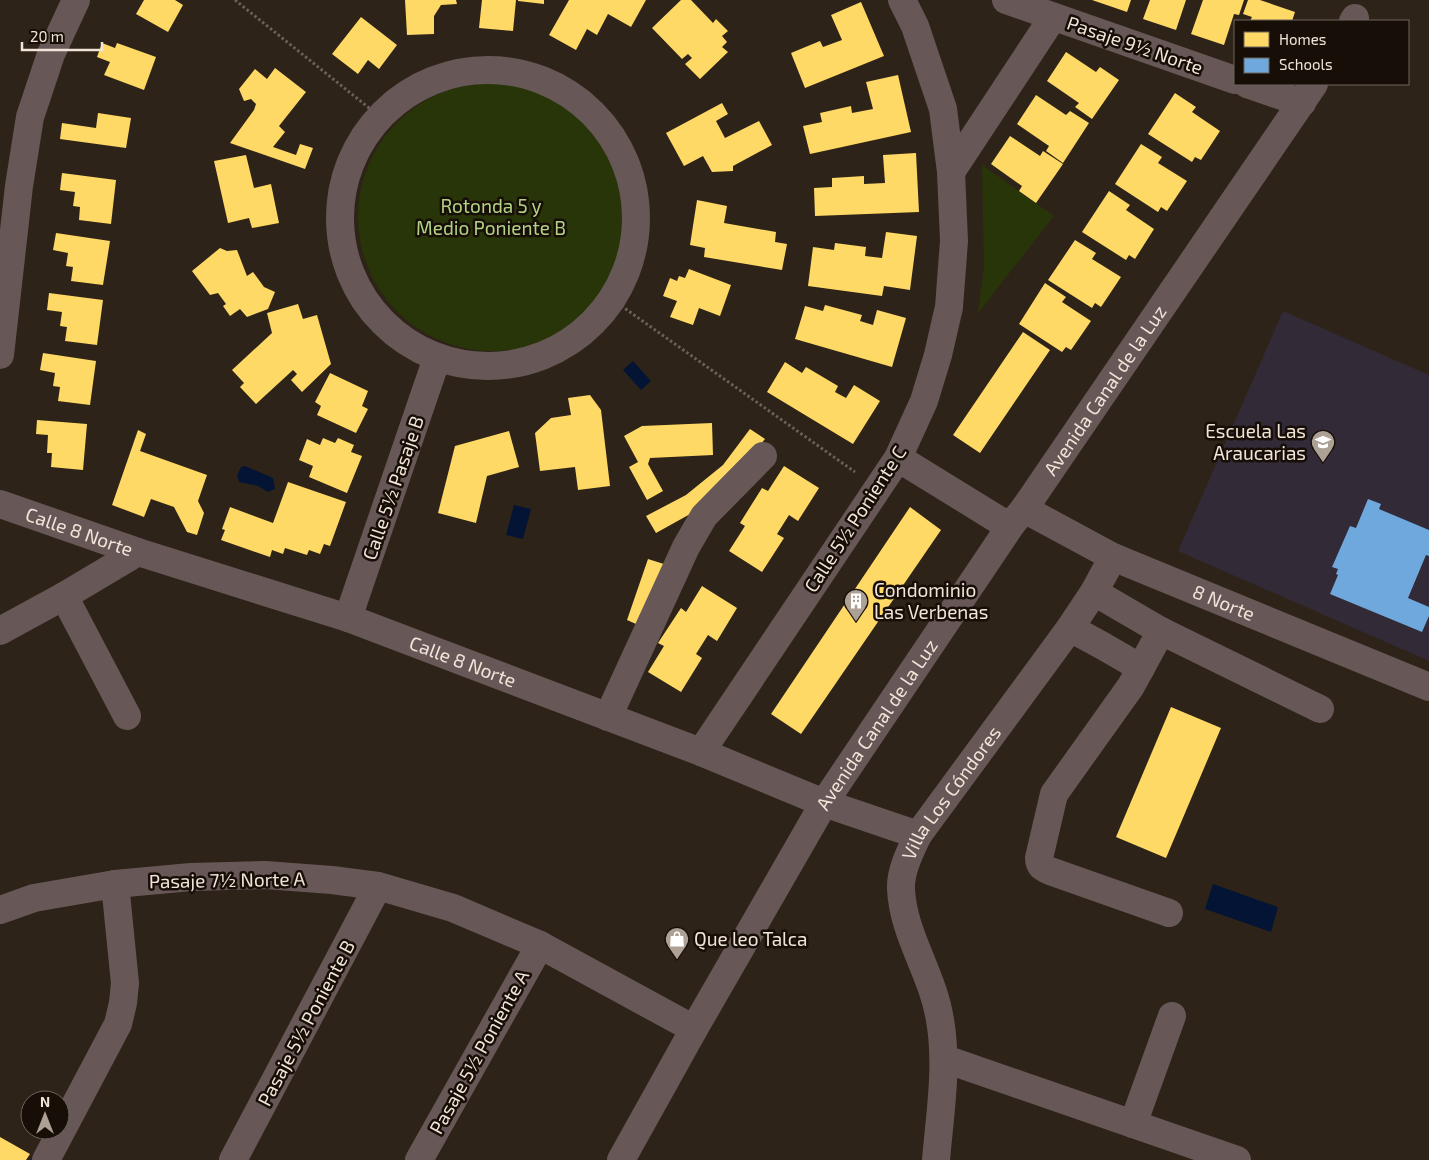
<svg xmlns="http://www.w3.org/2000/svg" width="1429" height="1160" viewBox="0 0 1429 1160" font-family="'Exo 2',sans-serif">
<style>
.education{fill:#322a36}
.green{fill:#283508}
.water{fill:#041434}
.homes{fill:#ffd966}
.schools{fill:#6fa8dc}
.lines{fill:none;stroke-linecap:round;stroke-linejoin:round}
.path{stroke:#6c605d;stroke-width:3;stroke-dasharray:2.5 2.5;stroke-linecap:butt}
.minor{stroke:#675857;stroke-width:28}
.labels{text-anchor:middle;stroke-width:5;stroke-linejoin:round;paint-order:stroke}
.street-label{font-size:19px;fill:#f1e4d8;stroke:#170e07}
.park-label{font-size:19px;fill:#b2d386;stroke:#170e07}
.poi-label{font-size:19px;fill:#f1e4d8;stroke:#170e07;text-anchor:start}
</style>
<rect width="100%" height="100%" fill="#2e2318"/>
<path class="education" d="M1283,311L1429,375V661L1178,551Z"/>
<path class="green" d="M358 217a134 134 0 1 1 268 0a134 134 0 1 1-268 0Z
M982,165L1054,216L978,313L984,267Z"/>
<path class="water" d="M633,361L651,381L641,390L623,370Z
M245,466L273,478L275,489L268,492L258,486L239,482L237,476L241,467Z
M514,505L531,509L523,539L506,535Z
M1213,884L1278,907L1271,932L1205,909Z"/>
<path class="homes" d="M144,0H175L183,5L168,32L136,14Z
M405,0H456L457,4L441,5L434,16V34L407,35Z
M482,0H516L513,31L479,28Z
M518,0H544V4L518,1Z
M569,0H646L631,27L608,14L597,35L587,29L576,50L549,35Z
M681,0H691L713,23L716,19L728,31L722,36L727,42L722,47L728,52L700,79L685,64L692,58L688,54L682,59L652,28Z
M1092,0H1131L1127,12Z
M1150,0H1186L1176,30L1143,19Z
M1203,0H1244L1239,15L1234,14L1224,45L1191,34Z
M1248,0H1260L1295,12L1292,21H1250L1252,17L1243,14Z
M861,2L884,56L805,88L791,53L820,41L823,47L842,40L831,15Z
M361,17L397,45L379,69L368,60L358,74L332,54Z
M102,43L115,48L117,43L156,57L144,90L104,75L110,62L97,57Z
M1066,52L1096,72L1100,67L1119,80L1092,119L1075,107L1079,103L1047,81Z
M275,68L306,92L279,126L285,132L273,147L296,155L300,144L313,148L305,169L230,143L254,110L256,104L251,99L244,101L239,89L255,69L267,79Z
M898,75L911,132L810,154L803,126L822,122L820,113L851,106L852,113L873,109L866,82Z
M1175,93L1196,107L1192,112L1220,131L1201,160L1195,157L1192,162L1148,134Z
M1036,95L1066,115L1070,111L1089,123L1063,163L1046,151L1049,146L1017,124Z
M722,103L728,114L716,121L725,138L759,121L772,145L733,166V171L712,172L703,156L684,166L666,133Z
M98,113L131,118L126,148L60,139L62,123L96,128Z
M1010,136L1040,156L1043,151L1063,164L1036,203L1019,191L1022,186L991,164Z
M1141,144L1162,157L1158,163L1187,181L1167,211L1161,207L1158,212L1115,184Z
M916,153L919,212L815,216L814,188L832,187V178L864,176V184L885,183L883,155Z
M246,155L254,188L271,184L279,223L252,228L249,218L228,223L214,161Z
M62,173L116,180L111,224L79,220L80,207L73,206L75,192L60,190Z
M1109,191L1130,205L1126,210L1154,229L1135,259L1129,255L1126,260L1082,232Z
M697,200L727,206L724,223L776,232L775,242L787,244L782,270L704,257L705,248L690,245Z
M886,232L917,236L910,290L884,286L882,296L808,286L813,247L834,250L835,243L866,247L865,256L882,258Z
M56,233L110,241L103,285L71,281L73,267L66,266L68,253L53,250Z
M1075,240L1096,253L1092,259L1121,277L1101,307L1095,303L1092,308L1048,280Z
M220,248L227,251L237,250L247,276L253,272L264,287L275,292L268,309L247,317L240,309L230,316L223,306L226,304L218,293L210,295L192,271Z
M689,269L731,285L720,316L699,308L693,325L670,317L677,301L663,296L670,278L677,281L679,276L685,278Z
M1045,283L1066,297L1062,302L1091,321L1071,350L1066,347L1062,352L1019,324Z
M49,293L103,300L97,345L65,341L67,327L60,326L62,312L47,310Z
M298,304L303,319L317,315L331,364L302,392L291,380L297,374L293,370L256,404L240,387L244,383L232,370L272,333L267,313Z
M825,305L862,315L860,321L873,325L877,310L906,318L892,367L795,339L805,306L823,311Z
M1023,332L1050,350L980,453L953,435Z
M43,353L96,361L90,405L58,401L60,387L53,386L55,373L40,370Z
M785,362L802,373L806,367L838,386L835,392L846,398L854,385L880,401L853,444L767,392Z
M330,373L368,391L362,406L368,409L356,433L317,415L321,406L315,402Z
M590,395L601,410L610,486L578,490L575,467L540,471L535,433L551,418L571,415L568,398Z
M37,420L87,424L83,470L51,467L52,453H47L48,435L36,434Z
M712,423L713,455L650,458L648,464L663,491L647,500L629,467L638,462L624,436L642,426Z
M750,429L765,439L735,477L692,513L656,533L646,516L686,495L723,465Z
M138,430L146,434L140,451L207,475L198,501L204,513L197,535L187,532L174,507L151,499L144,517L112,505Z
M509,431L519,467L487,476L476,523L438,513L455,446Z
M323,438L335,443L338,438L354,445L351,452L362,456L347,493L309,477L313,466L299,460L307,439L320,445Z
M784,466L819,488L798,521L789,515L777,534L784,538L762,572L729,551L745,526L740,523L762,488L768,491Z
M288,482L346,502L330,546L324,544L320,554L309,550L307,555L285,548L283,554L272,550L270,557L221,540L225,530L222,529L230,507L273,523Z
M910,507L941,530L801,734L771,714Z
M648,559L667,565L645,628L627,620Z
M702,586L737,608L717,641L708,635L696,654L702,658L681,692L648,672L664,646L658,643L681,608L686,612Z
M1171,707L1221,728L1166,858L1116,837Z
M0,1137L30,1154L26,1160H0Z"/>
<path class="schools" d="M1368,499L1381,504L1379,509L1429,530V556L1426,555L1408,598L1429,607V616L1422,632L1330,594L1338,575L1336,574L1338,569L1332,567L1350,526L1356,528Z"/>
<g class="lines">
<path class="path" d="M235,0L379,116
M613,300L855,472"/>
<g class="minor">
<path d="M1006,0L1235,80"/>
<path d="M1353,21L1355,18"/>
<circle cx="488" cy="218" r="148"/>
<path d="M1247,84L1302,103"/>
<path d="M951,172L1053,17"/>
<path d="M0,355L19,186L30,117L51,54L76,0"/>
<path d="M898,458L997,519L1011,525"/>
<path id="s1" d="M0,504L138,552L348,618L701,752L824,803L918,835"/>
<path id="s2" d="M1024,509L1113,557L1429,687"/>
<path d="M1094,592L1161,631L1320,709"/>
<path d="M64,596L127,716"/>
<path d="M348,618L437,358"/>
<path d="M1070,628L1103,646L1141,668"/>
<path d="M0,631L64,596L138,552"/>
<path d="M1161,631L1131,686L1054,794L1039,858C1039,866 1043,868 1050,871L1169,913"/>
<path d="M608,717L686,547L704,516L763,456"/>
<path d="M701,752L898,458L924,401L938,355L949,307L954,241L951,172L943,109L915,26L902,0"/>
<path d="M0,910L34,898L115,884L191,877L265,875L332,880L378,886L453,908L540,945L694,1029"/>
<path d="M945,1059L1237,1160"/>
<path d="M1133,1124L1172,1016"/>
<path d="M46,1160L118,1024L123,1003L125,983L115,884"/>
<path d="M233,1160L378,886"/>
<path d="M419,1160L540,945"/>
<path id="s3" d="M621,1160L694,1029L824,803L1011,525L1024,509L1314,84"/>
<path id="s4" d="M936,1160C940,1113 948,1066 940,1020C933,974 903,935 901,889C900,871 911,850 918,835L1070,628L1094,592L1113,557"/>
</g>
</g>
<defs>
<g id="school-pin" transform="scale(1.25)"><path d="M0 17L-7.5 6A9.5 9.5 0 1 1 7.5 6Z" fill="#ada095" stroke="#170e07"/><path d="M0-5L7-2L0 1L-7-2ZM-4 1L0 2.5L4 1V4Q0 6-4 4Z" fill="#fff"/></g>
<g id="building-pin" transform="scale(1.25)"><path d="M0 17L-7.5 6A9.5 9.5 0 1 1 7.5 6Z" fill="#ada095" stroke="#170e07"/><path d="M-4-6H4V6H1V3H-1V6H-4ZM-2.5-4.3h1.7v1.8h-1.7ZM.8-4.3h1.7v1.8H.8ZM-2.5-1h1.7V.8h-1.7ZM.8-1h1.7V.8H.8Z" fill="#fff"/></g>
<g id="shop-pin" transform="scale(1.25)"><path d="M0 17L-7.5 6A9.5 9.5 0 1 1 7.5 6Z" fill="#ada095" stroke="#170e07"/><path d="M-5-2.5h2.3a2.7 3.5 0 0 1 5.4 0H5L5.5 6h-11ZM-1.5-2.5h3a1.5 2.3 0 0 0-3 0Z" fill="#fff"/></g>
</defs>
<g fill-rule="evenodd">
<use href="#school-pin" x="1323" y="442"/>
<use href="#building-pin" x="856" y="601"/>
<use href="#shop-pin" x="677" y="939"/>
</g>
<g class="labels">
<g class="street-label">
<text transform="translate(1135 45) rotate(19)" y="7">Pasaje 9½ Norte</text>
<text dy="7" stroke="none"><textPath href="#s3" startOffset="910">Avenida Canal de la Luz</textPath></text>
<text transform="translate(393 488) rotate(-71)" y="7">Calle 5½ Pasaje B</text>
<text transform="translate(855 519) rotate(-57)" y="7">Calle 5½ Poniente C</text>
<text dy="7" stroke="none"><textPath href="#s1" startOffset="84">Calle 8 Norte</textPath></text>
<text dy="7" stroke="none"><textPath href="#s2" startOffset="221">8 Norte</textPath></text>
<text dy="7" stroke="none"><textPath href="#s1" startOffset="489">Calle 8 Norte</textPath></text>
<text dy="7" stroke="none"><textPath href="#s3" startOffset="505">Avenida Canal de la Luz</textPath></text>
<text dy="7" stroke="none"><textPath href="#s4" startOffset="388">Villa Los Cóndores</textPath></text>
<text transform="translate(227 880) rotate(-1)" y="7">Pasaje 7½ Norte A</text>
<text transform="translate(306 1023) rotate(-62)" y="7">Pasaje 5½ Poniente B</text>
<text transform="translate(479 1052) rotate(-61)" y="7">Pasaje 5½ Poniente A</text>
</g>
<g class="park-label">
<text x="491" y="213">Rotonda 5 y<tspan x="491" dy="22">Medio Poniente B</tspan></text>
</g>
<g class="poi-label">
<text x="1306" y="438" text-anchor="end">Escuela Las<tspan x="1306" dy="22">Araucarias</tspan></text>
<text x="874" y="597">Condominio<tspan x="874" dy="22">Las Verbenas</tspan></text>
<text x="694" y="946">Que leo Talca</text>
</g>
</g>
<rect x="1234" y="20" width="175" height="65" fill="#170e07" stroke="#6e645b"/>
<rect x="1244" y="32" width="25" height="15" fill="#ffd966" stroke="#6e645b"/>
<text x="1279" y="45" font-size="15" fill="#f1e4d8">Homes</text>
<rect x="1244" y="58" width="25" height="15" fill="#6fa8dc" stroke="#6e645b"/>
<text x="1279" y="70" font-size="15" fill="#f1e4d8">Schools</text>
<g transform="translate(45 1115)"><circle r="24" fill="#170e07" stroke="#6e645b"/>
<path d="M0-4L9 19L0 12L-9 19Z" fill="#ada095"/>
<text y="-8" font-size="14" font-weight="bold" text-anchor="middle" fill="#f1e4d8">N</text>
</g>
<path d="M22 42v8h80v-8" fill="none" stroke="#f1e4d8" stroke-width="2.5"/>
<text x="30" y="42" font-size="15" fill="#f1e4d8" stroke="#170e07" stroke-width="4" paint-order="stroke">20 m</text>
</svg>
